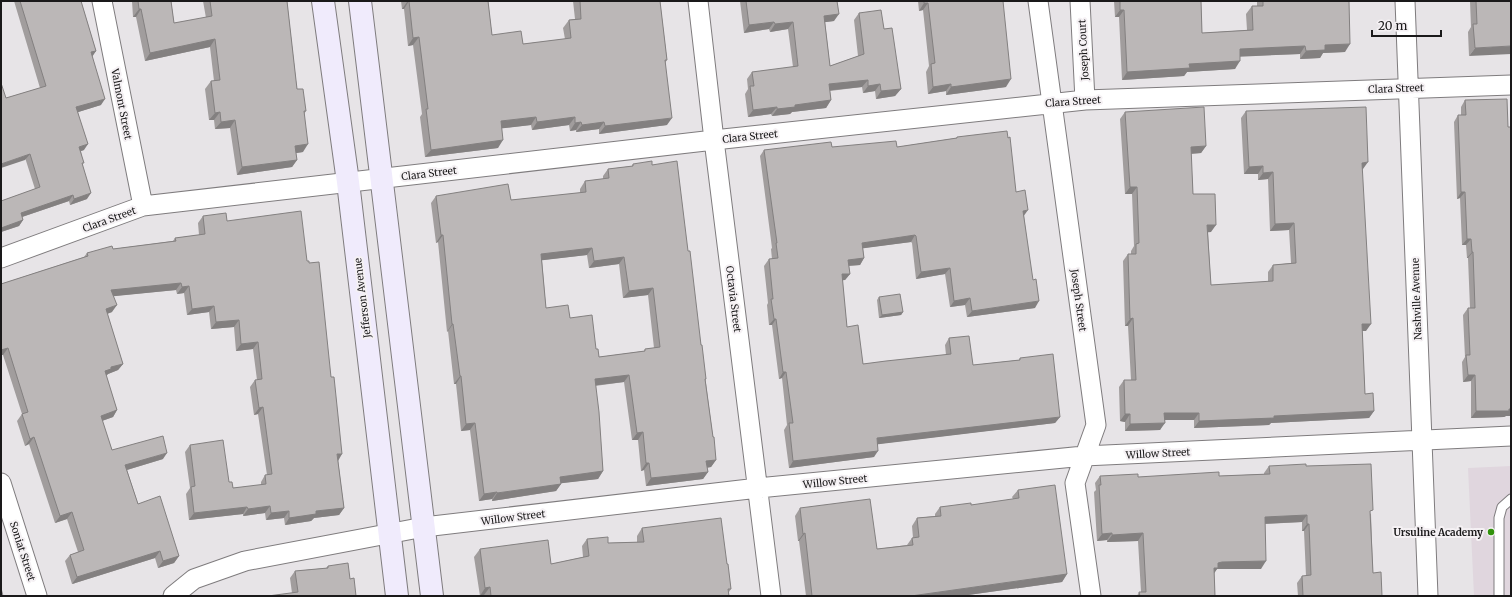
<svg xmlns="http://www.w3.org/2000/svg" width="1512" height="597" viewBox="0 0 1512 597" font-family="Merriweather,serif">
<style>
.built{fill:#e0d6de}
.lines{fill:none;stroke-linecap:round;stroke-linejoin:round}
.lane-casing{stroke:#7f7c7e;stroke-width:11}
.street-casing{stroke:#7f7c7e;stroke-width:21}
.secondary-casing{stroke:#7f7c7e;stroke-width:24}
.lane{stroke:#fff;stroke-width:9}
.street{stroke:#fff;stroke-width:19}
.secondary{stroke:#f0ebfc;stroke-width:22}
.wall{fill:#a19d9d;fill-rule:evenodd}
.shaded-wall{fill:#838080}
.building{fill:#bbb7b7;stroke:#838080;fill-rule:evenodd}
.poi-dot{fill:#31910b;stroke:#f5f1f4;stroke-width:1.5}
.labels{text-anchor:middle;stroke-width:4;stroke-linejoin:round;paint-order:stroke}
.street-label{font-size:10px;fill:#1a191a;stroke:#f5f1f4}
.poi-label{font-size:10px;font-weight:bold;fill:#1a191a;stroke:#f5f1f4;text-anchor:end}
</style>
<rect width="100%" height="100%" fill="#e7e4e7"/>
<path class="built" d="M1511,466V596H1474L1468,468Z"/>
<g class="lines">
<g class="lane-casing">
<path id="lane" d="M1499,596V518L1502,507L1511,499"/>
</g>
<g class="street-casing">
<path id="street" d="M102,1L143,206
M698,1L714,140L771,596
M1038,1L1096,425L1075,483L1091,596
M1080,1L1085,100
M1405,1L1428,596
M1,258L143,206L714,140L1085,100L1511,85
M1,483L37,596
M173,596L194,579L245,561L424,527L758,488L1084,456L1511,436"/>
</g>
<g class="secondary-casing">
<path id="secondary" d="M323,1L348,182L397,596
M360,1L432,596"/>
</g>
<use href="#lane" class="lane"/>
<use href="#street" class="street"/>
<use href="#secondary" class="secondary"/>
</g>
<path class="wall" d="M14,1H81L96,51L92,56L101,105L78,112L84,150L81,151L87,199L70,205L69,201L22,217L23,220L19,226L1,232V201L35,189L6,98L40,88Z
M132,1H171L174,23L206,18L203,1H287L297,89L306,111L304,114L303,152L296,153L297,160L292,167L237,175L230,128L215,129L214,120H209L205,89L211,81H214L210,47L145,61L136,17H133Z
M401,1H488L492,35L523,44L565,39L563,28L569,20L575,19L573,1H660L667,60L665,63L667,125L599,134V129L576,132V130L570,131L569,125L532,130L531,125L502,128L498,148L425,157L420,117L422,114L413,45L408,46L404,9H402Z
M740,1H837L834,21L825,22L830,66L858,56L854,20L859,13L884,29L901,89L895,96L876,99L875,91L863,93L862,87L830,91L831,100L826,108L792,112L790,114L772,116L771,114L748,117L745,94L748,89L747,79L752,72L793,67L788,29L770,32L769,29L744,33Z
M918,1H1003L1006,87L946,95V91L928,94L926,72L929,66L923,10L919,11Z
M1114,1H1201L1202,33L1247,30L1246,14L1252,6H1257V1H1349L1345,52L1323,53L1320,58L1300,59V54L1240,56L1235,69L1187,72L1184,76L1122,80L1119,17H1115Z
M1470,1H1511L1469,56L1468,32L1471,27Z
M1465,100L1508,127H1511V416H1506L1504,417L1471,418V381L1463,382L1462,362L1465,357L1463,315L1468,308H1470L1468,258H1467L1466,245H1462L1460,198L1457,199L1454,122L1458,115H1461V107Z
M1246,111L1363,169L1362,170L1366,331H1362L1365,394L1374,411L1369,418L1271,423L1269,425L1194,428V420H1165L1160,430L1125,431V422L1120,421L1119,387L1124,380H1131L1128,326H1125L1123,261L1128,254H1131V251L1134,246L1132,194H1125L1120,119L1125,112L1206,146L1201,153L1191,154L1193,194L1211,232H1208L1211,285L1268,282V272L1273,265L1291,263L1289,230L1270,231L1268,179L1258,180V174H1244L1241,118Z
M957,137L1016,192L1024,216L1035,308L967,317L965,305L950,307L945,274L916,279L912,243L911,242L863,248L864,258L860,265L849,266L850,274L845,280H842L847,327L863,364L946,355L945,345L949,338L973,365L1019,360L1020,358L1060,417L1055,423L877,444L874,457L789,468L784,430L787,425L782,378L779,379L772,325H769L767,305L768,303L764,266L769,259H772L771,249L772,248L760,156L764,150L832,147H897L956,138Z
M633,164L652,165L701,345L716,460L711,467L707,468L708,472L703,479L646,486L644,470L641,471L638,440H632L624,382L595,386L603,471L598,479L561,483V484L556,491L492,501V499L479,501L470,430L461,431L456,384H454L448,331L447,332L438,242L436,243L431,203L436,196L511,200L580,193V189L585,181L603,179V176L608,169L632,166ZM587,255L589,268L619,264L623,298L648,295L654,348L645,349L644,351L599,357L596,349L570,318L546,308L542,260Z
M203,216L227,221L307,261L338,460L344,508L339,515L314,518L311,521L285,525L284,518L266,520L265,513L243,516V514L189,520L186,494L190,488L185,452L190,445L229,482L233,488L261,485V482L265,475H267L258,414L254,415L250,387L255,380H257L253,349L236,351L234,327L211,329L209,312L187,315L184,293L177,294L176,290L113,296L112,312L107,314L123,364L118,370L108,374L106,376L117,410L113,417L102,421L112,450L163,459L127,470L138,504L179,556L174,563L158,568L155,558L72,584L65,561L70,555L78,552L67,519L55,523L29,444L25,446L17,421L22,414L3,355H1V284L84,257L87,253L113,249L173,241L175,238L199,235L198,223Z
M879,297L903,312L901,315L879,318L877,300Z
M1269,466H1306L1371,514L1373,573L1382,596H1298L1297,583L1302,576H1306L1304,531H1302V522L1265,524L1261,569H1217L1214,573L1215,596H1137L1139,592H1141L1138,541L1107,542V540L1097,541L1094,492L1096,490L1095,483L1100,476L1138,477L1219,476L1264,474V473Z
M1018,490L1067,574L1062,582L961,596H806L799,541H798L795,516L800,508L877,549L907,545L912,538H913L912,526L917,518L935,516V514L940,507L971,505L1013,499L1012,497Z
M642,528L727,564L731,589L729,592V596H485L484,595L480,596L474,557L480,549L551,564L583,557L582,546L587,539L608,543L637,542V536Z
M328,566L350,579L356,596L292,593L290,578L295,571L326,568Z"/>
<path class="shaded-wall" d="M409,1L404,9H402L407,2Z
M924,3H928L923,10L919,11Z
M139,9H141L136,17H133Z
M1120,10H1124L1119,17H1115Z
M839,14L834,21L819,23L824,16Z
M774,22L769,29L744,33L749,25Z
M793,22L788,29L770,32L775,24Z
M419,37L413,45L408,46L413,38Z
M215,39L210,47L145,61L150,53Z
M1350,44L1345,52L1323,53L1320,58L1300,59L1306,51L1325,45Z
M1305,46L1300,54L1234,57L1240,49Z
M1511,46V54L1469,56L1475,48Z
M96,51L92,57L91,52Z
M1240,61L1235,69L1187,72L1184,76L1122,80L1127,72L1189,64Z
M1011,79L1006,87L946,95L951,87Z
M868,80L862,87L824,91L829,84Z
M880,84L875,91L863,93L868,86Z
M951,84L946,91L928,94L933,87Z
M901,89L895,96L876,99L881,91Z
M105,99L101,105L72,114L76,107Z
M831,100L826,108L792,112L790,114L772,116L777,109L795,105Z
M777,107L771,114L748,117L753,110Z
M220,112L214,120H209L215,113Z
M536,117L531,125L496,129L501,121Z
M575,117L569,125L532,130L537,122Z
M672,118L667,125L599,134L605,126Z
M235,120L230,128L215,129L221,122Z
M581,122L576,130L570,131L575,123Z
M604,122L599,129L576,132L582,125Z
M503,140L498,148L425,157L431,150Z
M88,144L84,150L75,153L79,147Z
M308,144L303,152L290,154L295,146Z
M1206,146L1201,153L1186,154L1191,147Z
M30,154L25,160L1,168V164Z
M297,160L292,167L237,175L242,167Z
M1368,162L1363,169L1357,170L1362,163Z
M1263,166L1258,174H1244L1249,167Z
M1273,172L1268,179L1258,180L1263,173Z
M1130,187H1137L1132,194H1125Z
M1461,192H1465L1460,198L1457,199Z
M91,193L87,199L70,205L74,199Z
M73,195L69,201L16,219L21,213Z
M1028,210L1023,217V211Z
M23,220L19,226L1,232V228Z
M1294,223L1289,230L1270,231L1275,224Z
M1207,225H1216L1211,232L1202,233Z
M441,235H443L438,242L436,243Z
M915,235L911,242L858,249L862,243Z
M1467,239H1471L1466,245H1462Z
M592,248L587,255L536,261L541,254Z
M1472,252H1473L1468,258H1467Z
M624,257L619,264L589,268L594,261Z
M864,258L860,265L844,266L848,260Z
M950,268L945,274L916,279L921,272Z
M842,274H850L845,280L837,281Z
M181,283L176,290L106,297L111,290Z
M189,286L184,293L177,294L182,287Z
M653,288L648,295L623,298L629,291Z
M970,298L965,305L950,307L954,301Z
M1039,301L1035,308L967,317L972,311Z
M117,305L112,312L101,316L106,309Z
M214,306L209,312L187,315L192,309Z
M903,312L901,315L879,318L882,315Z
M1133,318L1128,326H1125L1130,319Z
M774,319H776L772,325H769Z
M239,320L234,327L211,329L216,322Z
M452,324H453L448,331L447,332Z
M1362,324H1371L1366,331H1357Z
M258,342L253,349L236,351L241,344Z
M8,348L3,355H1V350Z
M123,364L118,370L108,374L106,376L105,371L111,367Z
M783,372H786L782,378L779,379Z
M629,375L624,382L590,386L595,379Z
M1468,375H1475L1471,381L1463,382Z
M460,376H461L456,384H454Z
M263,407L258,414L254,415L259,408Z
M1511,409V416H1506L1504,417L1471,418L1476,411Z
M117,410L113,417L96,423L101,416Z
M1374,411L1369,418L1271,423L1269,425L1194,428L1199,421L1274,416Z
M1164,413H1199L1194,420H1159Z
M1125,414H1130L1125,422L1120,421Z
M1060,417L1055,423L872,445L877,438Z
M475,423L470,430L461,431L466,424Z
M1165,423L1160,430L1125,431L1130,424Z
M643,432L638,440H632L637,433Z
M34,437L29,444L25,446L30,439Z
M878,451L874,457L789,468L793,461Z
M167,453L163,459L120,472L125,465Z
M337,454H342L338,461Z
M716,460L711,467L701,468L706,461Z
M646,463H649L644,470L641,471Z
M603,471L598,479L555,484L560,477Z
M708,472L703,479L646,486L651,478Z
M561,484L556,491L492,501L497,493Z
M497,492L492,499L479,501L484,494Z
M270,506L265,513L243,516L248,509Z
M247,507L243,514L189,520L194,513Z
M344,508L339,515L314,518L311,521L285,525L289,518L316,511Z
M289,511L284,518L266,520L271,513Z
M72,512L67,519L55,523L60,516Z
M1307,515L1302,522L1260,524L1265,517Z
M1307,524H1309L1304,531H1302Z
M805,533L799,541H798L803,534Z
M1112,533L1107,540L1097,541L1102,534Z
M1143,533L1138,541L1107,542L1112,535Z
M160,551L155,558L72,584L77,577Z
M179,556L174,563L158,568L163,561Z
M1266,561L1261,569H1217L1213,575H1209L1218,563L1222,562Z
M1067,574L1062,582L961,596H911Z
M490,587L484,595L480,596L485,588Z"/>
<path class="building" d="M20,1H81L96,51L91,52L105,99L76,107L88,144L79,147L84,163H82L91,193L74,199L73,195L21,213L23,220L1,228V201L40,187L30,154L1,164V83L6,98L46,86Z
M138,1H171L174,23L212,16L210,1H287L297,89H303L306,111H304L308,144L295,146L297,160L242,167L235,120L221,122L220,112L215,113L211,81L220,80L215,39L150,53L141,9H139Z
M407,1H488L492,35L521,31L523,44L571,38L569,20L581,19L580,1H660L667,60H665L672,118L605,126L604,122L582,125L581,122L575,123V117L537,122L536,117L501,121L503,140L431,150L426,109H428L419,37L413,38L409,1L407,2Z
M746,1H837L839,14L824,16L830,66L864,54L859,13L881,10L884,29L892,28L901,89L881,91L880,84L868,86V80L829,84L831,100L795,105V107L777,109V107L753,110L750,86H754L752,72L798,66L793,22L775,24L774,22L749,25Z
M924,1H1003L1011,79L951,87V84L933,87L931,64L935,63L928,3H924Z
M1120,1H1201L1202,33L1253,30L1252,6H1263V1H1349L1350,44L1325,45V50L1306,51L1305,46L1240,49V61L1189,64L1190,68L1127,72L1124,10H1120Z
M1476,1H1511V46L1475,48L1473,24H1477Z
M1507,99L1508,127H1511V409H1509V411H1476L1475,375H1468L1466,355H1470L1468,308H1475L1473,252H1472L1471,239H1467L1465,192H1461L1458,115H1466L1465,100Z
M1204,107L1206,146L1191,147L1193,194H1215L1216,225H1207L1211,285L1273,281V265L1296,263L1294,223L1275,224L1273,172L1263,173V166L1249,167L1246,111L1366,107L1368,162L1362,163L1371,324H1362L1365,394L1373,393L1374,411L1274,416V418L1199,421V413H1164L1165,423L1130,424V414H1125L1124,380H1136L1133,318L1130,319L1128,254H1136V244L1139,243L1137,187H1130L1125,112Z
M1007,131L1008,138L1010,137L1016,192L1025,190L1028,210L1023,211L1033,280L1036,279L1039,301L972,311L970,298L954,301L950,268L921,272L916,236L915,235L862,243L864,258L848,260L850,274H842L847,327L858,325L863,364L886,361L951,354L949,338L969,336L973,365L1020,360V358L1053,354L1060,417L877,438L878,451L793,461L789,423H793L786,372H783L776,319H774L771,299H773L769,259L778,258L776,243H777L764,150L831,142L832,147L896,141L897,147L957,138V137Z
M652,161V165L677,161L688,251H690L701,345H702L706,379H705L713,437H714L716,460L706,461L708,472L651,478L649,463H646L643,432L637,433L629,375L595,379L599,412L603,471L560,477L561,484L497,493V492L484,494L475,423L466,424L461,376H460L453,324H452L443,235H441L436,196L508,184L511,200L586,192L585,181L609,178L608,169L633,166V164ZM592,248L594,261L624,257L629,291L653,288L660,347L645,349V351L599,357L598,349H596L592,315L570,318L568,305L546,308L541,254Z
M301,211L307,261H309V263L319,262L331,377H334L342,454H337L344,508L316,511V514L289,518V511L271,513L270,506L248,509L247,507L194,513L191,487L195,486L190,445L223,440L229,482H232L233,488L266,484L265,475L272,474L263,407L259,408L255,380L262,379L258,342L241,344L239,320L216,322L214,306L192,309L189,286L182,287L181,283L111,290L117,305L106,309L123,364L111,367V369L105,371L117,410L101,416L112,450L163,436L167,453L125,465L138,504L160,496L179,556L163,561L160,551L77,577L70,555L84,550L72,512L60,516L34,437L30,439L22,414L28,412L8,348L1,350V284L88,256L87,253L112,246L113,249L176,241L175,238L205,234L203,216L226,213L227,221Z
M900,294L903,312L882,315L879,297Z
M1306,464V466L1371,464L1373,510L1370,511L1373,573L1381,572L1382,596H1303L1302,576L1311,575L1309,524H1307V515L1265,517L1266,561L1222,562L1218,563V568H1214L1215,596H1140L1139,592H1146L1143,533L1112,535V533L1102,534L1099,485H1101L1100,476L1138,474V477L1219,472V476L1270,474L1269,466Z
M1055,485L1067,574L911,596H812L805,533L803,534L800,508L870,499L877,549L913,545L912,538L919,537L917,518L941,516L940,507L971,503V505L1019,498L1018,490Z
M721,518L727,564H728L731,589H728L729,596H491L490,587L485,588L480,549L548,540L551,564L589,556L587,539L608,537V543L644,542L642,528Z
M348,563L350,579L354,578L356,596H268L298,592L295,571L328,568V566Z
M1,588L3,596H1Z"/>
<circle class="poi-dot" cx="1491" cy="532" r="4"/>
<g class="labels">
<g class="street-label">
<text transform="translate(1083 50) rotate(-93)" y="4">Joseph Court</text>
<text transform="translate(1396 88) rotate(-2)" y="4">Clara Street</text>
<text transform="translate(1073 101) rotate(-4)" y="4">Clara Street</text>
<text transform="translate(122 104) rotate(79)" y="4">Valmont Street</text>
<text transform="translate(750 136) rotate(-6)" y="4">Clara Street</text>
<text transform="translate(429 173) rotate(-7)" y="4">Clara Street</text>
<text transform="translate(109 219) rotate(-20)" y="4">Clara Street</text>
<text transform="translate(362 298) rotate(-97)" y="4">Jefferson Avenue</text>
<text transform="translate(734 299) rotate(83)" y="4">Octavia Street</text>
<text transform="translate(1416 299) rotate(-92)" y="4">Nashville Avenue</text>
<text transform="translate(1079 300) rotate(82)" y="4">Joseph Street</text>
<text transform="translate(1158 453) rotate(-3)" y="4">Willow Street</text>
<text transform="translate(835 481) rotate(-6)" y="4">Willow Street</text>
<text transform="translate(513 517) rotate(-7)" y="4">Willow Street</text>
<text transform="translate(23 551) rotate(72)" y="4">Soniat Street</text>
</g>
<g class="poi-label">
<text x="1483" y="536">Ursuline Academy</text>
</g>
</g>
<rect width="1512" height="597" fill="none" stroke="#1a191a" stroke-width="4"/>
<path d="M1372 30v6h69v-6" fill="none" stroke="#1a191a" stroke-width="2"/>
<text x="1378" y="30" font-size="12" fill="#1a191a" stroke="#f5f1f4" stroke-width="3" paint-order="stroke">20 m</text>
</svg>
